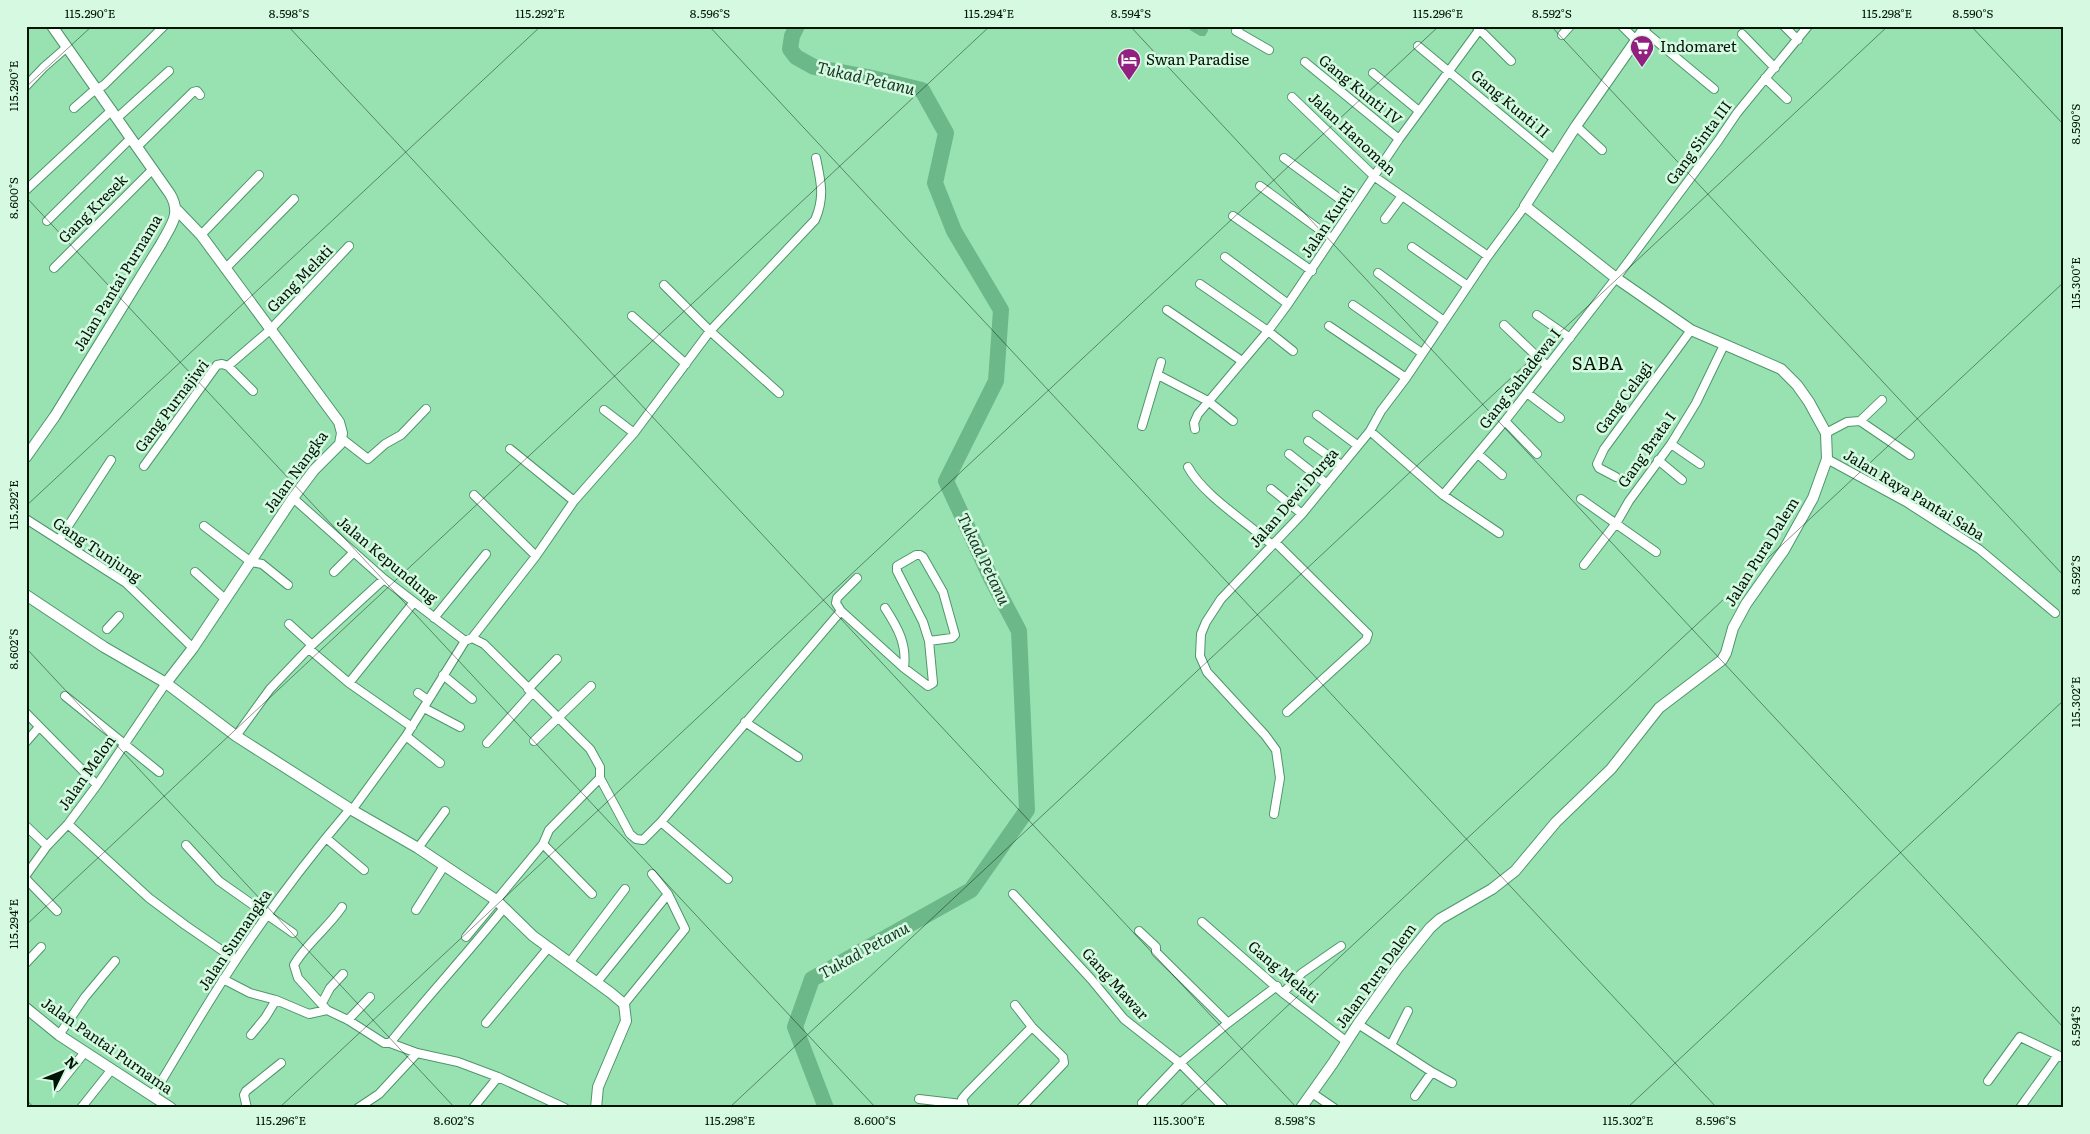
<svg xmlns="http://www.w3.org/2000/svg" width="2090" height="1134" viewBox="0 0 2090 1134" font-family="Literata,serif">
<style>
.water{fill:#6cb889}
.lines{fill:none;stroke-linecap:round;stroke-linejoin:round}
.river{stroke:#6cb889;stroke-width:16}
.minor-casing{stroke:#4d966a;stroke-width:10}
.tertiary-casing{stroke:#4d966a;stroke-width:12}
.minor{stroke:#fff;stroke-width:8}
.tertiary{stroke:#fff;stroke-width:10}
.ticks{fill:none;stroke:#001506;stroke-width:1;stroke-opacity:0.45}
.labels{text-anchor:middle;stroke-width:5;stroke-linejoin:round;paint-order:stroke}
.poi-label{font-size:15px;fill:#001506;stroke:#d5fae1;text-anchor:start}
.street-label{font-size:15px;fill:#001506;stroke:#d5fae1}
.water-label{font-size:16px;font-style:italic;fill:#143522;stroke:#d5fae1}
.quarter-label{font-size:18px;letter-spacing:1px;fill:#001506;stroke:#d5fae1}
.neatline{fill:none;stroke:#001506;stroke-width:2}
.ticks-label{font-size:12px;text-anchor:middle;fill:#001506}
</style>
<rect width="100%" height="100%" fill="#98e2b2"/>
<path class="water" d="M1189,26H1207L1208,31L1205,36H1200L1190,30Z"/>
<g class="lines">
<path class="river" d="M797,26L792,36L790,49L796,57L814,67L868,77L922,90L946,133L935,183L954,231L1001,310L996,381L946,481L990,576L1019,631L1027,810L971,890L812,979L795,1027L826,1108"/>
<g class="minor-casing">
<path id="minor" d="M1240,26L1236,31L1269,50
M1476,26L1511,61
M1622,26L1636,40
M1784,26L1798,40
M1643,30L1714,89
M1742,34L1775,68
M1562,35L1570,26
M1418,46L1554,159
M1305,62L1399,139
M1373,73L1419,111
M1765,78L1787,99
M26,86L44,67L67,47
M1292,97L1375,177L1488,256
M74,108L91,93L104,85L164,26
M117,118L169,71
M1576,126L1602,150
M137,147L193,92L197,91L200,95
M1284,158L1352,208
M1260,186L1331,238
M26,190L112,110
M1233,216L1312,271
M1385,219L1402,196
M47,221L131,138
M201,235L259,175
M1412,247L1468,286
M1225,257L1288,304
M54,268L152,170
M225,269L294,199
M1378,273L1444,321
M1200,284L1268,331L1293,351
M664,285L710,331L779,393
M1353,305L1422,353
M1167,310L1242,361
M1537,315L1570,338
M632,316L686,364
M1504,325L1547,366
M1329,326L1406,378
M228,366L253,391
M1158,375L1208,401L1233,421
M1527,393L1560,418
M604,410L634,433
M1317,415L1357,445
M1505,421L1537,454
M1860,421L1882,400
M1142,426L1161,362
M1195,429L1194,423L1198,414L1268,331L1288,304L1399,139L1482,26
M1370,431L1443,495L1499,533
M1826,433L1847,422L1860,421L1910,455
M341,438L368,459L385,444L401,435L426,409
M1308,441L1341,465
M1671,444L1700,464
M510,449L574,501
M1289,454L1327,484
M1478,454L1502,475
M1827,459L1906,502L1979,549L2055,613
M1658,460L1682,480
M144,466L217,365L222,364L228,366L270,330L349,246
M1188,467C1203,495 1247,522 1272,545
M1616,477L1599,468L1597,464L1604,449L1691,330
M1271,489L1302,514
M474,495L536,556
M1443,495L1505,421L1616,278L1718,141L1737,113L1808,26
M293,498L384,579L465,641
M1581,499L1656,552
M26,519L126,583L193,648
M204,526L251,562L262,564L288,585
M59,540L111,460
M1275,542L1368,634L1366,640L1287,712
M1584,565L1617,522L1629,501L1671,444L1696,403L1724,345
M195,572L225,599
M334,572L354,552
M885,608C898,628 907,644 904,668
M841,611L904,668L928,686L933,683L929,641L923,622L897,571V566L916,555H920L923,557L943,592L955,635L952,638L929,641
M434,618L486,554
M289,624L312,645
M107,629L119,616
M472,638L536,556L574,501L634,433L710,331L815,220C825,197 821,182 816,158
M309,649L349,683
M443,675L472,699
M528,689L557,659
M418,693L428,700
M65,696L159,772
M424,708L460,727
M26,713L97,785
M745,722L798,757
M412,727L349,683L414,602
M236,736L270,689L312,645L384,579
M406,736L440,763
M534,741L591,686
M26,742L39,727
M487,743L532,693
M352,810L406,736L465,641L472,638L484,644L590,749L600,767V778L630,834L636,839L643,840L661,822L841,611L836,603L837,598L857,578
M1274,814L1280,778L1276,750L1265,735L1207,672L1200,656L1201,634L1206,622L1221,599L1302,514L1370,431L1381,411L1406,378L1488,256L1525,206
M661,822L728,879
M68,824L149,898L185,925L236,960
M26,826L47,846
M326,838L364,870
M543,844L592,894
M186,845L219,881L293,933
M418,848L445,811
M26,875L47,846L68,824L97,785L166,683
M26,879L57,911
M1013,894L1091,979L1124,1019L1180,1063L1224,1108
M416,910L444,866
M1202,922L1283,993L1347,1042
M1139,931L1156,947V952L1163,959L1228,1023L1277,986
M466,937L543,844L549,830L600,778
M26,963L41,947
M569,963L625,889
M223,979L250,993L276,1000L309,1014L327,1010L348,1020L384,1043H390L417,1053L458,1062L498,1077L565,1108
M597,982L668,894
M1283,993L1302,973L1341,946
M322,1003L330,988L343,974
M624,1004L685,929L668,894L652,874
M1015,1005L1032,1027L1063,1057L1064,1063L1021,1108
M327,1010L298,978L294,965C306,944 328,928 342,907
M348,1020L370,997
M486,1023L549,947
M1358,1024L1432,1072L1452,1083
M59,1035L85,997L115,961
M251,1035L265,1018L276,1000
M390,1043C427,997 467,954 504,908
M1391,1045L1408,1011
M1988,1081L2020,1037L2064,1058
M57,1087L85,1052
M1312,1093L1334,1108
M153,1095C177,1056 200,1015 225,977C263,918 305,862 350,809
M1415,1096L1432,1072
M919,1099L962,1104
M1142,1103L1180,1063L1228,1023
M81,1108L112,1069
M247,1108L244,1095L246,1091L281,1063
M358,1108L379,1094L417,1053
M473,1108L498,1077
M965,1108L962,1099L967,1093L1032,1027
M2020,1108L2058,1055"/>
</g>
<g class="tertiary-casing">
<path id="tertiary" d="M26,457L55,416L161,244C171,225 182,214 170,194L52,26
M26,595L104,647L166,683L236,736L352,810L418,848L496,900L533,936L611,993L624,1004L626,1021L598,1087L596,1108
M166,683L193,648L293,498L314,470L340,444L342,433L339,422L201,235L177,210
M26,1008L59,1035L171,1108
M1301,1108L1333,1063L1358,1024L1397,969L1430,928L1440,919L1492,889L1515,871L1556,822L1611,769L1659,708L1722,660L1726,653L1733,628L1746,604L1784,550L1813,498L1827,459L1826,433L1809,402L1797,385L1781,369L1691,330L1616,278L1525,206L1576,126L1646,26"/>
</g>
<use href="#minor" class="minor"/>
<use href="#tertiary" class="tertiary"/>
</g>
<path class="ticks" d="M288,26L1297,1108M709,26L1717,1108M1130,26L2064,1028M1551,26L2064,576M1971,26L2064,125M26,87L92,26M26,197L876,1108M26,506L541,26M26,648L455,1108M26,925L990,26M26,1099L34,1108M279,1108L1439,26M729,1108L1888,26M1178,1108L2064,282M1627,1108L2064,700"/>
<defs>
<g id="supermarket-pin" transform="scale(1.25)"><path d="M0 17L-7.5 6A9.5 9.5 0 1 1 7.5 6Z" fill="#922080" stroke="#d5fae1"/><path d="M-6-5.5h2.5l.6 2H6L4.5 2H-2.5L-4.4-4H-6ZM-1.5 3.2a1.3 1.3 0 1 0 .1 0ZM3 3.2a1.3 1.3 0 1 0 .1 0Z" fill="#fff"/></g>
<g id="hotel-pin" transform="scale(1.25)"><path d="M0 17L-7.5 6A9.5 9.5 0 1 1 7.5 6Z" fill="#922080" stroke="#d5fae1"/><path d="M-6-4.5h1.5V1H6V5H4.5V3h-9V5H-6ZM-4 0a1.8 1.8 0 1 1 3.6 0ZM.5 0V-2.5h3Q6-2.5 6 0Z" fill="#fff"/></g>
</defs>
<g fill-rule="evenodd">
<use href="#supermarket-pin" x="1642" y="47"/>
<use href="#hotel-pin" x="1129" y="60"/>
</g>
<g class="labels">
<g class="poi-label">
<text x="1660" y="52">Indomaret</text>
<text x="1146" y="65">Swan Paradise</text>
</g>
<g class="street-label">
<text transform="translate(1360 90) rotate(39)" y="5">Gang Kunti IV</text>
<text transform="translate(1510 104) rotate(40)" y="5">Gang Kunti II</text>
<text transform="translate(1352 134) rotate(43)" y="5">Jalan Hanoman</text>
<text transform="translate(1699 143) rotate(-54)" y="5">Gang Sinta III</text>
<text transform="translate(93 209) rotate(-45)" y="5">Gang Kresek</text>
<text transform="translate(1328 222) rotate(-56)" y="5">Jalan Kunti</text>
<text transform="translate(300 279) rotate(-46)" y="5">Gang Melati</text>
<text transform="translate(118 283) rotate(-59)" y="5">Jalan Pantai Purnama</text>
<text transform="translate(1520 379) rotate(-52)" y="5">Gang Sahadewa I</text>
<text transform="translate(1624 398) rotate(-54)" y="5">Gang Celagi</text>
<text transform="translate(172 406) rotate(-53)" y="5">Gang Purnajiwi</text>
<text transform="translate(1647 450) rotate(-55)" y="5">Gang Brata I</text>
<text transform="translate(296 472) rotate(-54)" y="5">Jalan Nangka</text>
<text transform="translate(1914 495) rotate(31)" y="5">Jalan Raya Pantai Saba</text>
<text transform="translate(1294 498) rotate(-49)" y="5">Jalan Dewi Durga</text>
<text transform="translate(97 550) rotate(34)" y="5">Gang Tunjung</text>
<text transform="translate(1762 552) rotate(-58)" y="5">Jalan Pura Dalem</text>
<text transform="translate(387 560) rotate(40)" y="5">Jalan Kepundung</text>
<text transform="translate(87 773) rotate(-55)" y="5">Jalan Melon</text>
<text transform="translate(235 940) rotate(-56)" y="5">Jalan Sumangka</text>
<text transform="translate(1283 972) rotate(40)" y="5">Gang Melati</text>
<text transform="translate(1376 976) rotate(-54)" y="5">Jalan Pura Dalem</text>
<text transform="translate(1115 984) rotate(48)" y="5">Gang Mawar</text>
<text transform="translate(107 1046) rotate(35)" y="5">Jalan Pantai Purnama</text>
</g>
<g class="water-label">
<text transform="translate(866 78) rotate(13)" y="6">Tukad Petanu</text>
<text transform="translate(984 559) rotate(64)" y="6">Tukad Petanu</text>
<text transform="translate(864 950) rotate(-29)" y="6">Tukad Petanu</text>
</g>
<g class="quarter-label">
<text x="1598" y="370">SABA</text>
</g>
</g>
<rect width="2090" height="1134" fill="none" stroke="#d5fae1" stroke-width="55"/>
<g transform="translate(62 1072) rotate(47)" stroke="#d5fae1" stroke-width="4" paint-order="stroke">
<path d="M0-4L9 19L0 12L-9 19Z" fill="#001506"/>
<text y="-8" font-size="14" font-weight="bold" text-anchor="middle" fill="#001506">N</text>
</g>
<rect x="28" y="28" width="2034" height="1078" class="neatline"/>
<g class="ticks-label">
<text x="90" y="18">115.290°E</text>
<text x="289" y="18">8.598°S</text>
<text x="540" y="18">115.292°E</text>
<text x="710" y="18">8.596°S</text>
<text x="989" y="18">115.294°E</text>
<text x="1131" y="18">8.594°S</text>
<text x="1438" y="18">115.296°E</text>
<text x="1552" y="18">8.592°S</text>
<text x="1887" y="18">115.298°E</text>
<text x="1973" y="18">8.590°S</text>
<text transform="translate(14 86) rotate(-90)" y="4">115.290°E</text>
<text transform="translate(2076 124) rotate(-90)" y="4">8.590°S</text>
<text transform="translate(14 198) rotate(-90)" y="4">8.600°S</text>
<text transform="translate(2076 283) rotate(-90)" y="4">115.300°E</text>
<text transform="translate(14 505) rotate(-90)" y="4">115.292°E</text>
<text transform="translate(2076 575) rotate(-90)" y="4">8.592°S</text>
<text transform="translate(14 649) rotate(-90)" y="4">8.602°S</text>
<text transform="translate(2076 702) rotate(-90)" y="4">115.302°E</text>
<text transform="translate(14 924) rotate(-90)" y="4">115.294°E</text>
<text transform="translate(2076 1026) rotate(-90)" y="4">8.594°S</text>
<text x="281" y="1125">115.296°E</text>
<text x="454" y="1125">8.602°S</text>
<text x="730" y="1125">115.298°E</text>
<text x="875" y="1125">8.600°S</text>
<text x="1179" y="1125">115.300°E</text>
<text x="1295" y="1125">8.598°S</text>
<text x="1628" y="1125">115.302°E</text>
<text x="1716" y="1125">8.596°S</text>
</g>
</svg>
